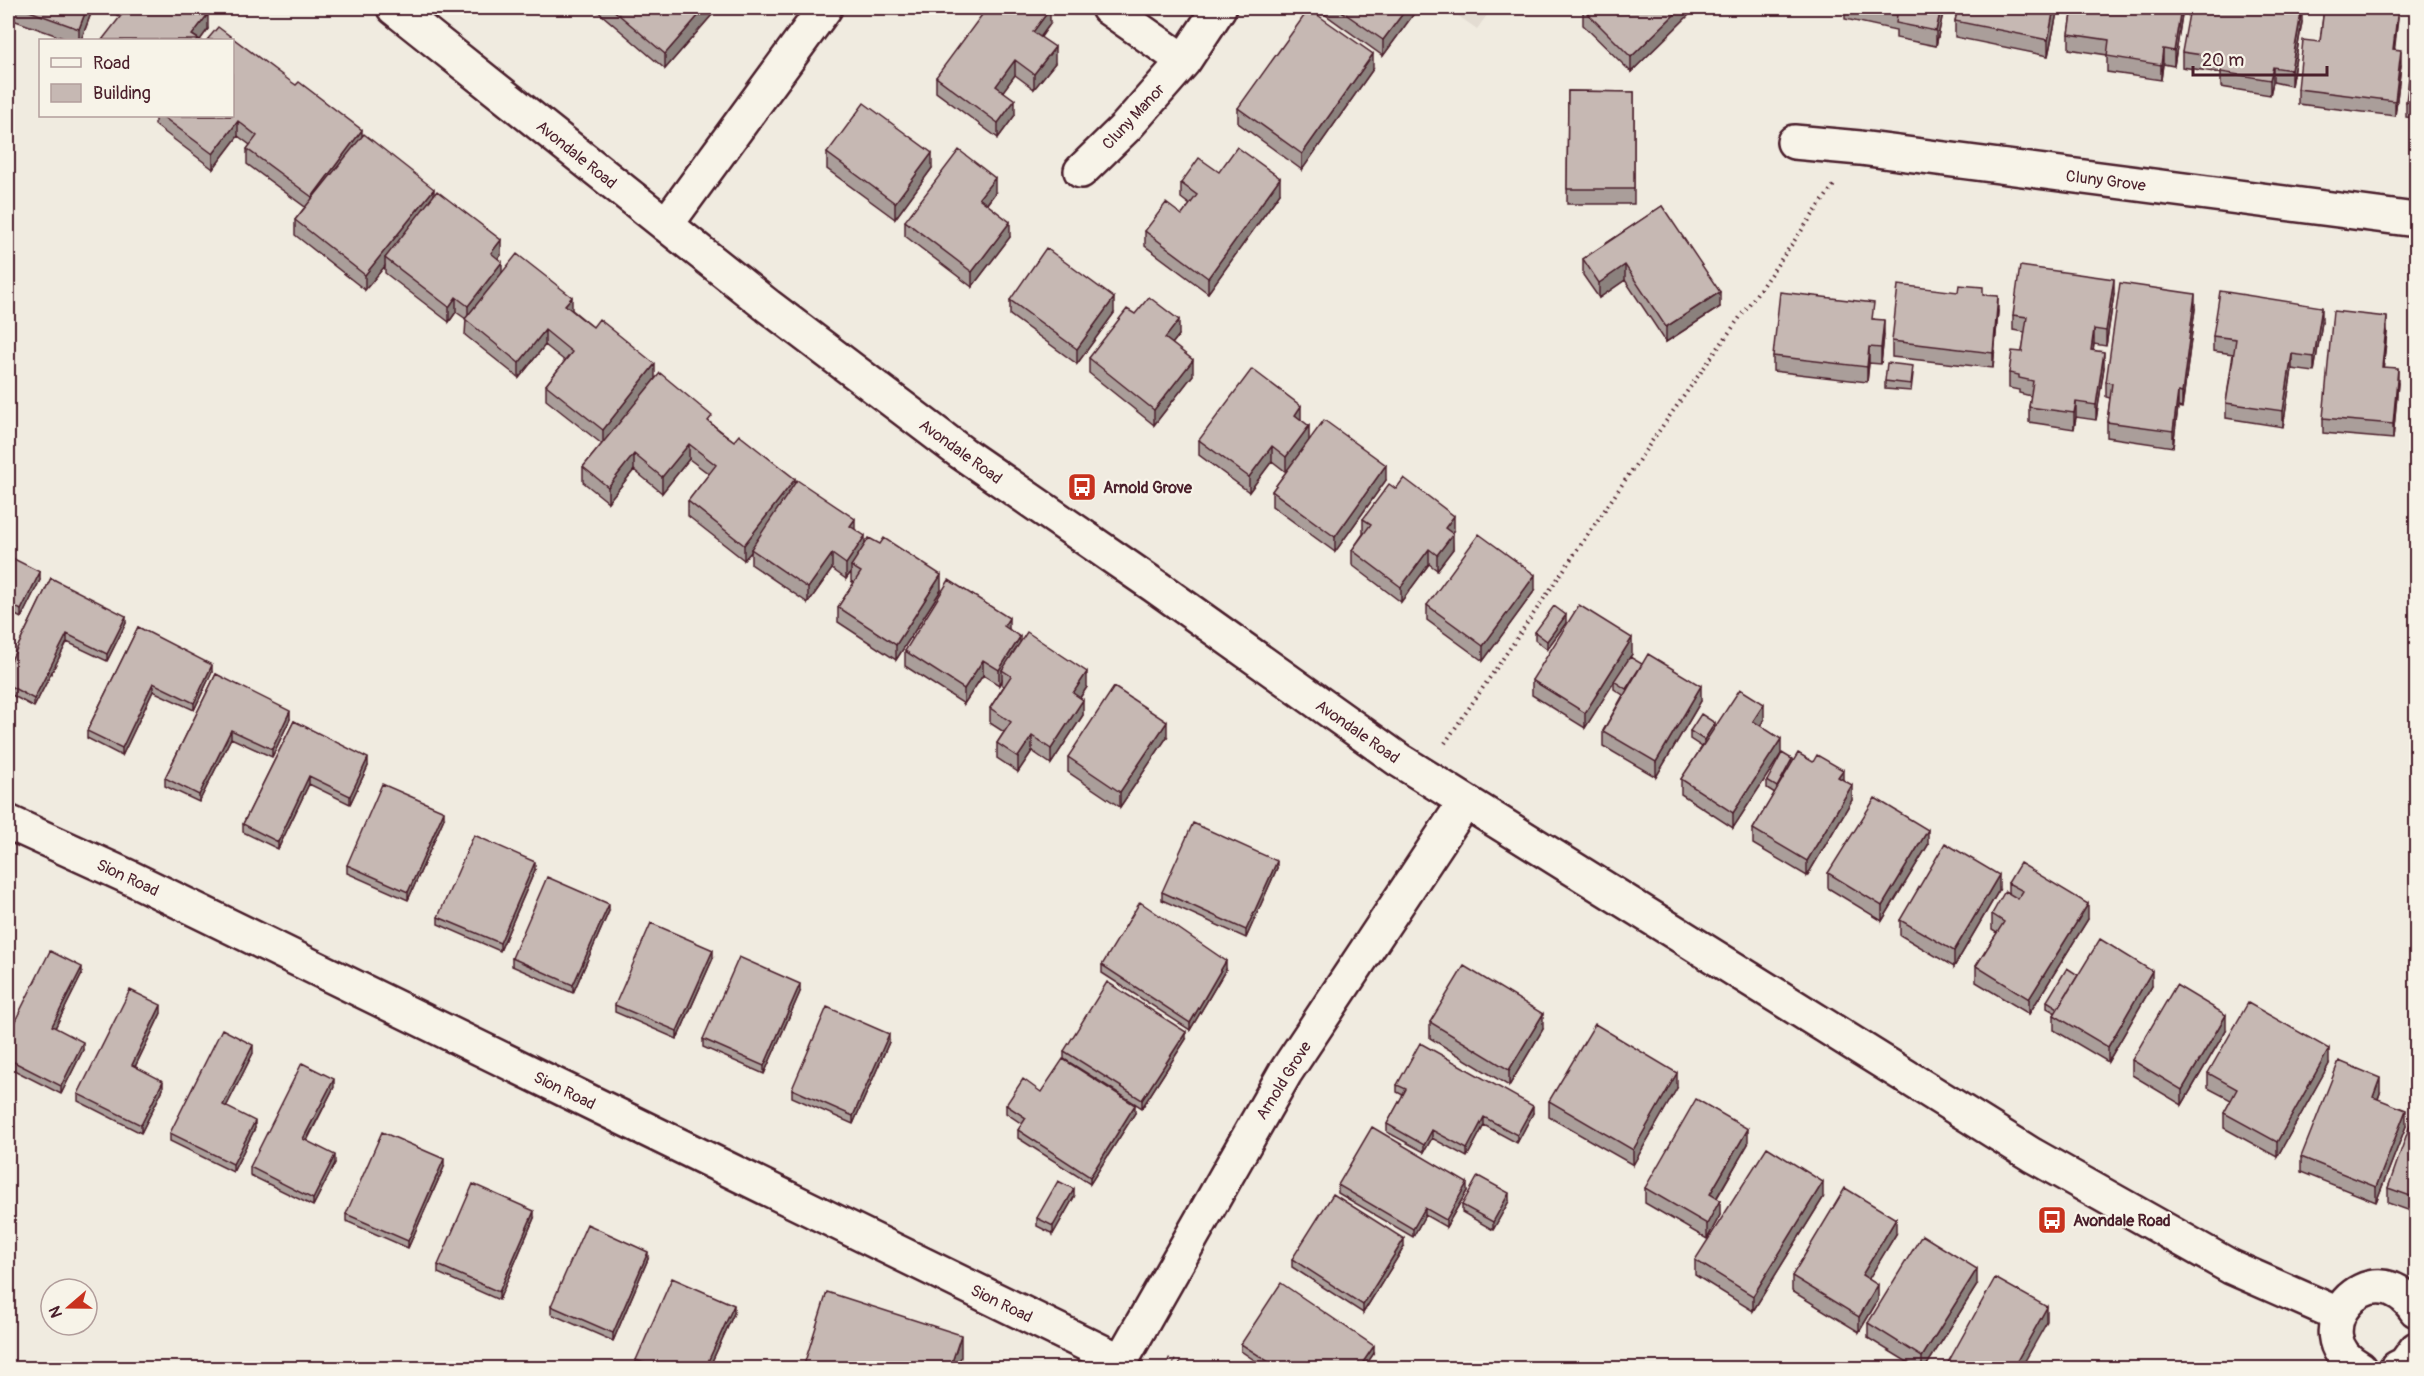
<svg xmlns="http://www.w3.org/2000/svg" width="2424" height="1376" viewBox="0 0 2424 1376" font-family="Pangolin,sans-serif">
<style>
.built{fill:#e3dcd2}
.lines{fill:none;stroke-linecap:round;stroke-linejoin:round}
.minor-casing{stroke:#4a1f2b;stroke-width:38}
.path{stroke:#4a1f2b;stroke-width:4;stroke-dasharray:1.5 4.5;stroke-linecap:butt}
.minor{stroke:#f7f3e8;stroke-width:33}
.wall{fill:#aa9e9a;stroke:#4a1f2b;stroke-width:1.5}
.shaded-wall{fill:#8b817d;stroke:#4a1f2b;stroke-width:1.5}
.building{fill:#c6b8b3;stroke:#4a1f2b;stroke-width:1.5}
.labels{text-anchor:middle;stroke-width:4.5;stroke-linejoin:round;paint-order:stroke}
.street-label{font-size:16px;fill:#4a1f2b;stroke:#f7f3e8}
.poi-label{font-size:16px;font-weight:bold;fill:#4a1f2b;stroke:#f7f3e8;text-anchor:start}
</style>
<rect width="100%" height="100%" fill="#f0ebe0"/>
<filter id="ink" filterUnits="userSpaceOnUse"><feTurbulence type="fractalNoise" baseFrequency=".0167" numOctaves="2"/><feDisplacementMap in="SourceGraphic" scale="12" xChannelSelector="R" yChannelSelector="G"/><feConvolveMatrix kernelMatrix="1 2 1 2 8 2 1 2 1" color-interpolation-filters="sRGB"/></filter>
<g filter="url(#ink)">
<path class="built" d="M1447,8H1492L1477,29Z"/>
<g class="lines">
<g class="minor-casing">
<path id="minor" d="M394,8L768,306L962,453L1155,586L1399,760L2032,1155L2231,1267L2338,1314
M1108,8L1184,61
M1794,142L1860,148L2416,220
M1081,171L1126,127L1184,61L1219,8
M666,225L825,8
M8,822L131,878L1121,1361
M1117,1368L1285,1073L1465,802
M2360,1368C2296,1334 2371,1245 2416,1310
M2397,1368L2405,1364L2416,1349"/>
</g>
<path class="path" d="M1445,743L1654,438L1834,185
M1168,1359L1189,1368"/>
<use href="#minor" class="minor"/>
</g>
<path class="wall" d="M10,8H93L81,40H69L10,19Z
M108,8H199L208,29L200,40L120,17L111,11V9Z
M594,8H718L665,69Z
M1319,8H1418L1383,56L1319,10Z
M1696,8L1631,72L1583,25V9Z
M1806,8H1821V11Z
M1845,8H1944L1936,46L1896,38V30L1845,19Z
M1958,8H2058L2048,56L1955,37V21Z
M2073,8H2183L2174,66L2163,64L2161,80L2107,72V55L2069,49V34Z
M2324,8H2399L2394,49L2401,65L2395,116L2298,104V89L2320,42Z
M2302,22L2291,86L2273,82L2270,95L2221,87V73L2182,67V52Z
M1050,24L1041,37L1055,63L1034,89L1015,75L1003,91L1015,115L998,138L936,92V77Z
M2416,54V118L2406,117V102Z
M1373,69L1302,170L1238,123V108Z
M1568,91L1634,92V204H1567Z
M155,116H232L362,135L434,195L501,255L498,259L502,273L572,310L712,424L734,441L795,481L855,530L865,544L941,590L896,660L838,622V607L854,583L851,581V572L846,579L832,569L808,603L751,564V552L744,560L688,516V501L709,474L689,459L662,493L634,470L608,502L583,482V467L602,444L546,400V385L565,361L545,345L519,378L465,335L466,319L456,312L449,322L385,273V266L365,290L295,235V220L305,207L247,164V149L250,145L238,136L213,169L155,125Z
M827,153L932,168L895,219L827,169Z
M1219,172L1280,193L1208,293L1145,246V231L1182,215L1190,205L1181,198V183Z
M995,193L987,204L1010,237L972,287L905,236V221Z
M1662,206L1720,307L1666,342L1625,280L1599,298L1583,275V259Z
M2114,294L2106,346L2094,344L2093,351L2104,367L2096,420L2076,417L2074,429L2029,422V407L2031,396L2019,393V390L2009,388V373L2022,352L2025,332L2013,330V315Z
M1983,295L1998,311L1993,368L1892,357V341Z
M1010,300L1114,313L1077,364L1010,315Z
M2195,309L2182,408L2178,407L2173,447L2107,437V422L2110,398L2106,397V382Z
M1135,314L1179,335L1172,344L1193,375L1154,425L1089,373V358Z
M1874,319L1884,335L1881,364L1869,363L1867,382L1773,371V356Z
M2322,322L2314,372L2292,369L2283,427L2226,418V403L2233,354L2213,351V336Z
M2387,332L2383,367L2398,383L2393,439L2323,433V418Z
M1913,374L1911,391L1885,389V381Z
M1301,420L1309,441L1386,480L1335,552L1272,506V491L1286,472L1272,461L1249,492L1199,455V440Z
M1363,519L1454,531L1452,533L1453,549L1437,570L1429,564L1401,602L1352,565V550L1363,534Z
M8,556L40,580L21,618L8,611Z
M51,578L126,623L107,661L67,642L34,707L8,693V667Z
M1535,590L1483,661L1427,620V605Z
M1566,623L1547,649L1535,640V632Z
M138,627L212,672L194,710L153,691L122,756L87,738V731Z
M1009,629L1020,642L1087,687L1080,698L1083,715L1051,764L1032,751L1018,772L997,758V743L1004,732L990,723V708L1004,686L1002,685V680L999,685L983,675L964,704L905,666V651Z
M1632,654L1616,679L1701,701L1656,777L1603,746V731L1623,695L1614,689V681L1585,728L1532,695V680Z
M216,674L290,719L272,757L231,738L199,802L165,786V778Z
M1764,720L1760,725L1781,754L1733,828L1681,794V779L1702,747L1690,739V731Z
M294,721L368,766L350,804L309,784L278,849L243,832V824Z
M1167,737L1120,807L1068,772V757Z
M1813,762L1843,780L1852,800L1807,876L1753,844V829L1775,793L1767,788V781L1792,763Z
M444,818L408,900L347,873V865Z
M1928,845L1882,921L1828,888V873Z
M1277,868L1246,938L1162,900V892Z
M535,870L500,951L438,924V917Z
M2008,883L2088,919L2029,1014L1976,982V966L1997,933L1992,930V914L2008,893Z
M1999,890L1954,967L1900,935V920Z
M609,911L573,993L512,966V958Z
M713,958L677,1039L615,1012V1005Z
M1102,965L1226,969L1190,1030L1102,973Z
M82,974L55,1028L83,1050L61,1094L8,1067V1035Z
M2078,975L2152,986L2108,1062L2054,1030V1015L2056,1013L2047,1008V1001Z
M800,992L764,1074L703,1047V1039Z
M161,1013L135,1067L163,1089L141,1133L78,1101V1094Z
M1430,1022L1543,1029L1509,1086L1430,1038Z
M2226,1030L2182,1105L2132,1075V1060Z
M1186,1039L1142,1108L1064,1059V1051Z
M889,1042L853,1124L792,1097V1089Z
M253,1053L226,1107L255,1128L233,1172L170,1141V1133Z
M2329,1064L2277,1157L2224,1128V1113L2231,1100L2208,1088V1073Z
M1397,1085L1533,1113L1517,1143L1484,1125L1467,1157L1432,1138L1424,1152L1387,1132V1124L1403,1095L1397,1092Z
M334,1087L307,1141L335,1163L313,1206L250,1175V1167Z
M1677,1088L1633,1165L1549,1117V1101Z
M2380,1093L2378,1099L2406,1126L2376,1202L2301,1172V1157Z
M1006,1105L1135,1113L1090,1184L1018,1138V1130L1022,1124L1006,1113Z
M2416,1121V1213L2388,1203V1188Z
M1748,1144L1717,1198L1720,1215L1707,1239L1645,1203V1188Z
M444,1167L408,1248L346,1221V1214Z
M1338,1185L1467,1191L1446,1227L1425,1215L1413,1237L1338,1193Z
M1074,1197L1053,1234L1037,1226V1218Z
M1823,1198L1753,1311L1695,1275V1260Z
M1509,1201L1493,1230L1462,1212V1205Z
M534,1218L499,1300L438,1273V1265Z
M1896,1234L1868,1279L1878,1300L1859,1332L1792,1291V1276Z
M1404,1247L1363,1313L1292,1267V1259Z
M648,1259L613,1341L551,1314V1306Z
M1977,1285L1925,1368H1917L1868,1338V1323Z
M734,1313L709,1368H639L636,1367V1360Z
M1241,1344L1374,1353L1364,1368H1266L1241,1351Z"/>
<path class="shaded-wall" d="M87,8H93L81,40H79V29Z
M705,8H718L665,69V54Z
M1407,8H1418L1383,56V40Z
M1681,8H1696L1631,72V57Z
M1941,8H1944L1936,46V31Z
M2054,8H2058L2048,56V40Z
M2181,8H2183L2174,66V51Z
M2302,8V22L2291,86V70Z
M2398,8H2399L2393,64V49Z
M1050,9V24L1033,47V32Z
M208,14V29L200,40L192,35Z
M1055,47V63L1034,89V74Z
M2163,49V64L2161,80V65Z
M2401,50V65L2395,116V101Z
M1373,54V69L1302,170V154Z
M1015,60V75L996,101V86Z
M2273,67V82L2270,95V80Z
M1015,100V115L998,138V123Z
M238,121V136L213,169V154Z
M362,130V145L312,212V197Z
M932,153V168L895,219V203Z
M995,178V193L979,214V198Z
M1280,178V193L1208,293V278Z
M434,189V204L385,258V266L365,290V275Z
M1010,222V237L972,287V272Z
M501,240V255L491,268V253Z
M502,262V277L468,321V306Z
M1625,265V280L1599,298V283Z
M2114,279V294L2106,346V331Z
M1720,292V307L1666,342V327Z
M2195,294V309L2182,408V393Z
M1998,296V311L1993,368V353Z
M456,297V312L449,322V307Z
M572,297V312L565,305Z
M1114,298V313L1077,364V349Z
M2322,307V322L2314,372V357Z
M2387,317V332L2382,382V367Z
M1179,320V335L1165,353V338Z
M1884,320V335L1881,364V348Z
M2094,329V344L2091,365V350Z
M545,330V345L519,378V363Z
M1869,347V363L1867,382V367Z
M2104,352V367L2096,420V405Z
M2292,354V369L2283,427V411Z
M1193,360V375L1154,425V410Z
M655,364V379L603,445V430Z
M2398,368V383L2393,439V424Z
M2178,392V407L2173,447V431Z
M2076,402V417L2074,429V413Z
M1301,406V421L1295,415Z
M1309,426V441L1286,472V457Z
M689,444V459L662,493V477Z
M1272,446V461L1249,492V477Z
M634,454V470L608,502V487Z
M1386,465V480L1335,552V537Z
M795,479V494L751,549V552L744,560V545Z
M1454,516V531L1445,543V528Z
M855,519V534L850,526Z
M1453,534V549L1437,570V555Z
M865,536V552L851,566V572L846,579V564Z
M1429,549V564L1401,602V587Z
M832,554V569L808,603V588Z
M40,572V580L21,618V610Z
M941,575V590L896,660V645Z
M1535,575V590L1483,661V646Z
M1566,615V623L1547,649V641Z
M126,616V623L107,661V654Z
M1009,618V633L1004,626Z
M67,634V642L34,707V699Z
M1020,637V652L1002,670V680L999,685V670Z
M1632,638V654L1585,728V713Z
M983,660V675L964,704V689Z
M212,665V672L194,710V703Z
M1087,672V687L1073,708V693Z
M153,683V691L122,756V748Z
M1701,686V701L1656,777V762Z
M1083,700V715L1051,764V749Z
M1764,704V720L1753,736V721Z
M290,711V719L272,757V749Z
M1167,722V737L1120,807V792Z
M1715,723V730L1704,748V740Z
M231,730V738L199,802V795Z
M1032,736V751L1018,772V757Z
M1781,739V754L1733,828V813Z
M368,758V766L350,804V796Z
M1792,759V767L1777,795V787Z
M1843,770V785L1838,777Z
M309,776V784L278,849V842Z
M1852,785V800L1807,876V861Z
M444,811V818L408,900V892Z
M1928,830V845L1882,921V906Z
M1277,861V868L1246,938V930Z
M535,862V870L500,951V943Z
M1999,875V890L1954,967V951Z
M609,904V911L573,993V985Z
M2088,904V919L2029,1014V999Z
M713,950V958L677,1039V1031Z
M1226,961V969L1190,1030V1023Z
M82,967V974L52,1034V1026Z
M2152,971V986L2108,1062V1047Z
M800,984V992L764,1074V1066Z
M161,1005V1013L132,1073V1065Z
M1543,1014V1029L1509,1086V1070Z
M2226,1015V1030L2182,1105V1090Z
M1186,1032V1039L1142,1108V1100Z
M889,1034V1042L853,1124V1116Z
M83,1042V1050L61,1094V1086Z
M253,1045V1053L223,1113V1105Z
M2329,1049V1064L2277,1157V1142Z
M1677,1073V1088L1633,1165V1150Z
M2380,1078V1093L2373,1112V1097Z
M334,1079V1087L303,1147V1139Z
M163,1081V1089L141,1133V1125Z
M1135,1105V1113L1090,1184V1177Z
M1533,1106V1113L1517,1143V1135Z
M2406,1110V1126L2376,1202V1187Z
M1484,1117V1125L1467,1157V1149Z
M255,1121V1128L233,1172V1164Z
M1748,1129V1144L1710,1209V1194Z
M1432,1130V1138L1424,1152V1145Z
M335,1155V1163L313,1206V1199Z
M444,1159V1167L408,1248V1241Z
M1823,1182V1198L1753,1311V1296Z
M1467,1183V1191L1446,1227V1220Z
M1074,1189V1197L1053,1234V1226Z
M1509,1193V1201L1493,1230V1222Z
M1720,1200V1215L1707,1239V1224Z
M1425,1208V1215L1413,1237V1229Z
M534,1211V1218L499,1300V1292Z
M1896,1219V1234L1862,1290V1275Z
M1404,1239V1247L1363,1313V1305Z
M648,1252V1259L613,1341V1333Z
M1977,1269V1285L1925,1368H1922V1357Z
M1878,1285V1300L1859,1332V1317Z
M734,1305V1313L709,1368H705Z
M2047,1307V1322L2021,1368H2013Z
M961,1335V1357L957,1368H950Z
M1374,1346V1353L1364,1368H1359Z"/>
<path class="building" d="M21,8H87L79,29Z
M127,8H199L208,14L192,35L200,40H102Z
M611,8H705L665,54Z
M987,8H1048L1050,9L1033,32L1055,47L1034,74L1015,60L996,86L1015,100L998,123L936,77Z
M1337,8H1407L1383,40Z
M1585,8H1681L1631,57L1583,9Z
M1860,8H1941L1936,31L1896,23L1897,15Z
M1958,8H2054L2048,40L1955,21Z
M2073,8H2181L2174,51L2163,49L2161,65L2107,56L2109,40L2069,34Z
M2190,8H2302L2291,70L2273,67L2270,80L2221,72L2223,58L2182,52Z
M2324,8H2398L2393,49L2401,50L2395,101L2298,89L2303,40L2320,42Z
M1309,9L1373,54L1302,154L1238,108Z
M218,27L290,81L296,85L299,82L362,130L312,197L247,149L257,136L238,121L213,154L162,116H232V40H207Z
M2412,53L2416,54V103L2406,102Z
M1568,91L1634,92V189H1567Z
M864,103L932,153L895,203L827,153Z
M364,134L434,189L365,275L295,220Z
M1237,147L1280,178L1208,278L1145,231L1166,203L1182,215L1197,195L1181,183L1199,158L1219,172Z
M959,150L995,178L979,198L1010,222L972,272L905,221Z
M437,191L501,240L491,253L502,262L468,306L456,297L449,307L385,258Z
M1662,206L1720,292L1666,327L1625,265L1599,283L1583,259Z
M1046,248L1114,298L1077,349L1010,300Z
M517,254L572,297L565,305L581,318L593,327L599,319L655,364L603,430L546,385L572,352L545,330L519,363L465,319Z
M2020,266L2114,279L2106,331L2094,329L2091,350L2104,352L2096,405L2076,402L2074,413L2029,407L2033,381L2019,378V375L2009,373L2012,351L2022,352L2027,317L2013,315Z
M2120,283L2195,294L2182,393L2178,392L2173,431L2107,422L2112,383L2106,382Z
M1898,285L1958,292L1959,285L1983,287V295L1998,296L1993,353L1892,341Z
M2220,291L2322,307L2314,357L2292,354L2283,411L2226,403L2236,339L2213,336Z
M1780,292L1874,303L1872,319L1884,320L1881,348L1869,347L1867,367L1773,356Z
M1149,297L1179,320L1165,338L1193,360L1154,410L1089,358L1127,309L1135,314Z
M2333,311L2387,317L2382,367L2398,368L2393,424L2323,418Z
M1887,363L1913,366L1911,384L1885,381Z
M1252,369L1301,406L1295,415L1309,426L1286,457L1272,446L1249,477L1199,440Z
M660,373L712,416L708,421L720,431L734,441L739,435L795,479L744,545L688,501L716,465L689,444L662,477L634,454L608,487L583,467Z
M1324,420L1386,465L1335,537L1272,491Z
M1404,478L1454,516L1445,528L1453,534L1437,555L1429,549L1401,587L1352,550L1371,524L1363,519L1389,484L1396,489Z
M797,480L855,519L850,526L865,536L846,564L832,554L808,588L751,549Z
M1479,534L1535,575L1483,646L1427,605Z
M869,538L880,544L884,538L941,575L896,645L838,607L861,572L851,566Z
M8,556L40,572L21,610L8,603Z
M51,578L126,616L107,654L67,634L34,699L8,685V667Z
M949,580L1009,618L1004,626L1020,637L999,670L983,660L964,689L905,651Z
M1579,605L1632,638L1585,713L1532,680Z
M1554,606L1566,615L1547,641L1535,632Z
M138,627L212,665L194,703L153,683L122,748L87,731Z
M1027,632L1087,672L1073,693L1083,700L1051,749L1032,736L1018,757L997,743L1011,722L990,708L1011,676L1002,670Z
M1648,654L1701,686L1656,762L1603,731Z
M1630,657L1642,664L1626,689L1614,681Z
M216,674L290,711L272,749L231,730L199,795L165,778Z
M1114,687L1167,722L1120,792L1068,757Z
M1740,689L1764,704L1753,721L1781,739L1733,813L1681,779Z
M1701,714L1715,723L1704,740L1690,731Z
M294,721L368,758L350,796L309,776L278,842L243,824Z
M1782,753L1792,759L1777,787L1767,781Z
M1798,753L1813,762L1817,755L1843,770L1838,777L1852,785L1807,861L1753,829Z
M382,784L444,811L408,892L347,865Z
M1875,798L1928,830L1882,906L1828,873Z
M1193,823L1277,861L1246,930L1162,892Z
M474,835L535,862L500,943L438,917Z
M1945,843L1999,875L1954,951L1900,920Z
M2020,863L2088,904L2029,999L1976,966L2004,922L1992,914L2005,891L2018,899L2023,891L2008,883Z
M547,877L609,904L573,985L512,958Z
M1140,902L1226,961L1190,1023L1102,965Z
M651,923L713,950L677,1031L615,1005Z
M2100,939L2152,971L2108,1047L2054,1015Z
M50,951L82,967L52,1026L83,1042L61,1086L8,1059V1035Z
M739,957L800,984L764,1066L703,1039Z
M1464,966L1543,1014L1509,1070L1430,1022Z
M2067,968L2078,975L2058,1008L2047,1001Z
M1107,982L1186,1032L1142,1100L1064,1051Z
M2176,985L2226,1015L2182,1090L2132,1060Z
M130,990L161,1005L132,1065L163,1081L141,1125L78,1094Z
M2248,1003L2329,1049L2277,1142L2224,1113L2237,1089L2208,1073Z
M827,1007L889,1034L853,1116L792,1089Z
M1595,1024L1677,1073L1633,1150L1549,1101Z
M222,1029L253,1045L223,1105L255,1121L233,1164L170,1133Z
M1420,1043L1533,1106L1517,1135L1484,1117L1467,1149L1432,1130L1424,1145L1387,1124L1406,1089L1397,1085Z
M1063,1059L1135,1105L1090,1177L1018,1130L1026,1118L1006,1105L1023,1079L1041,1092Z
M2339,1061L2380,1078L2373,1097L2406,1110L2376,1187L2301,1157Z
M302,1063L334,1079L303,1139L335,1155L313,1199L250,1167Z
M1696,1099L1748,1129L1710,1194L1720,1200L1707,1224L1645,1188Z
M2412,1119L2416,1121V1198L2388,1188Z
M1372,1127L1467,1183L1446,1220L1425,1208L1413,1229L1338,1185Z
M382,1132L444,1159L408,1241L346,1214Z
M1767,1147L1823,1182L1753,1296L1695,1260Z
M1478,1176L1509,1193L1493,1222L1462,1205Z
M1058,1181L1074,1189L1053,1226L1037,1218Z
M473,1184L534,1211L499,1292L438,1265Z
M1845,1188L1896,1219L1862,1275L1878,1285L1859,1317L1792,1276Z
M1333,1194L1404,1239L1363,1305L1292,1259Z
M587,1224L648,1252L613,1333L551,1306Z
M1922,1235L1977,1269L1922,1357L1868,1323Z
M672,1278L734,1305L705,1368H656L636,1360Z
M1995,1278L2047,1307L2013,1368H1945Z
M1281,1283L1374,1346L1359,1368H1278L1241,1344Z
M827,1292L961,1335L950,1368H803Z"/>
</g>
<defs>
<g id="bus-square" transform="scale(1.5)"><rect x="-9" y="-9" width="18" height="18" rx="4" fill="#c8321e" stroke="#f7f3e8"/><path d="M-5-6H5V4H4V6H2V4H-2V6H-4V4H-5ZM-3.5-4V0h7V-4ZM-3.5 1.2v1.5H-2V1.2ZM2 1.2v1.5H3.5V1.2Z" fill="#fff"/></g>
</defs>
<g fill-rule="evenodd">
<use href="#bus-square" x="1082" y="487"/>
<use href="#bus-square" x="2052" y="1220"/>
</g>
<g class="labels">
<g class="street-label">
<text transform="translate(1133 116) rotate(-47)" y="6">Cluny Manor</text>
<text transform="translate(577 154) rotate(39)" y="6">Avondale Road</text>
<text transform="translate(2106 180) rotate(7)" y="6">Cluny Grove</text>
<text transform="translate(961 451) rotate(36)" y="6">Avondale Road</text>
<text transform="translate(1358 731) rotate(35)" y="6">Avondale Road</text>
<text transform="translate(128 877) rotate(25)" y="6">Sion Road</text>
<text transform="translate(1283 1080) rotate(-58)" y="6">Arnold Grove</text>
<text transform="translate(565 1090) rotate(26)" y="6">Sion Road</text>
<text transform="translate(1002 1303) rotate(26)" y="6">Sion Road</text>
</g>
<g class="poi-label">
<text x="1103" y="493">Arnold Grove</text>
<text x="2073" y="1226">Avondale Road</text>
</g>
</g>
<rect width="2424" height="1376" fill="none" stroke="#f7f3e8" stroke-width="30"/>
<rect x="15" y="15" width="2394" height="1346" fill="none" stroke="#4a1f2b" stroke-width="2" filter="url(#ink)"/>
<rect x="39" y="39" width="195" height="78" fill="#f7f3e8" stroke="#b29e9c" stroke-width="1.5"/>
<rect x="51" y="58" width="30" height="9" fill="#f7f3e8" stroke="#b29e9c" stroke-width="1.5"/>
<text x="93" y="69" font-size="18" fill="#4a1f2b">Road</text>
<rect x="51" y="84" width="30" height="18" fill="#c6b8b3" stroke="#b29e9c" stroke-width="1.5"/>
<text x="93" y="99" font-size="18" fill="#4a1f2b">Building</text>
<g transform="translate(69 1307) rotate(250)"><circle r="28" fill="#f7f3e8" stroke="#b29e9c" stroke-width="1.5"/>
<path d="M0-4.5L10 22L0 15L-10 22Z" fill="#c8321e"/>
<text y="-9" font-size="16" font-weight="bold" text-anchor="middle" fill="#4a1f2b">N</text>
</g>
<path d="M2193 66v9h134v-9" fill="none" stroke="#4a1f2b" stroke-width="3"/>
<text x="2202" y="66" font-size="18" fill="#4a1f2b" stroke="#f7f3e8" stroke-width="4.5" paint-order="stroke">20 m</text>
</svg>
